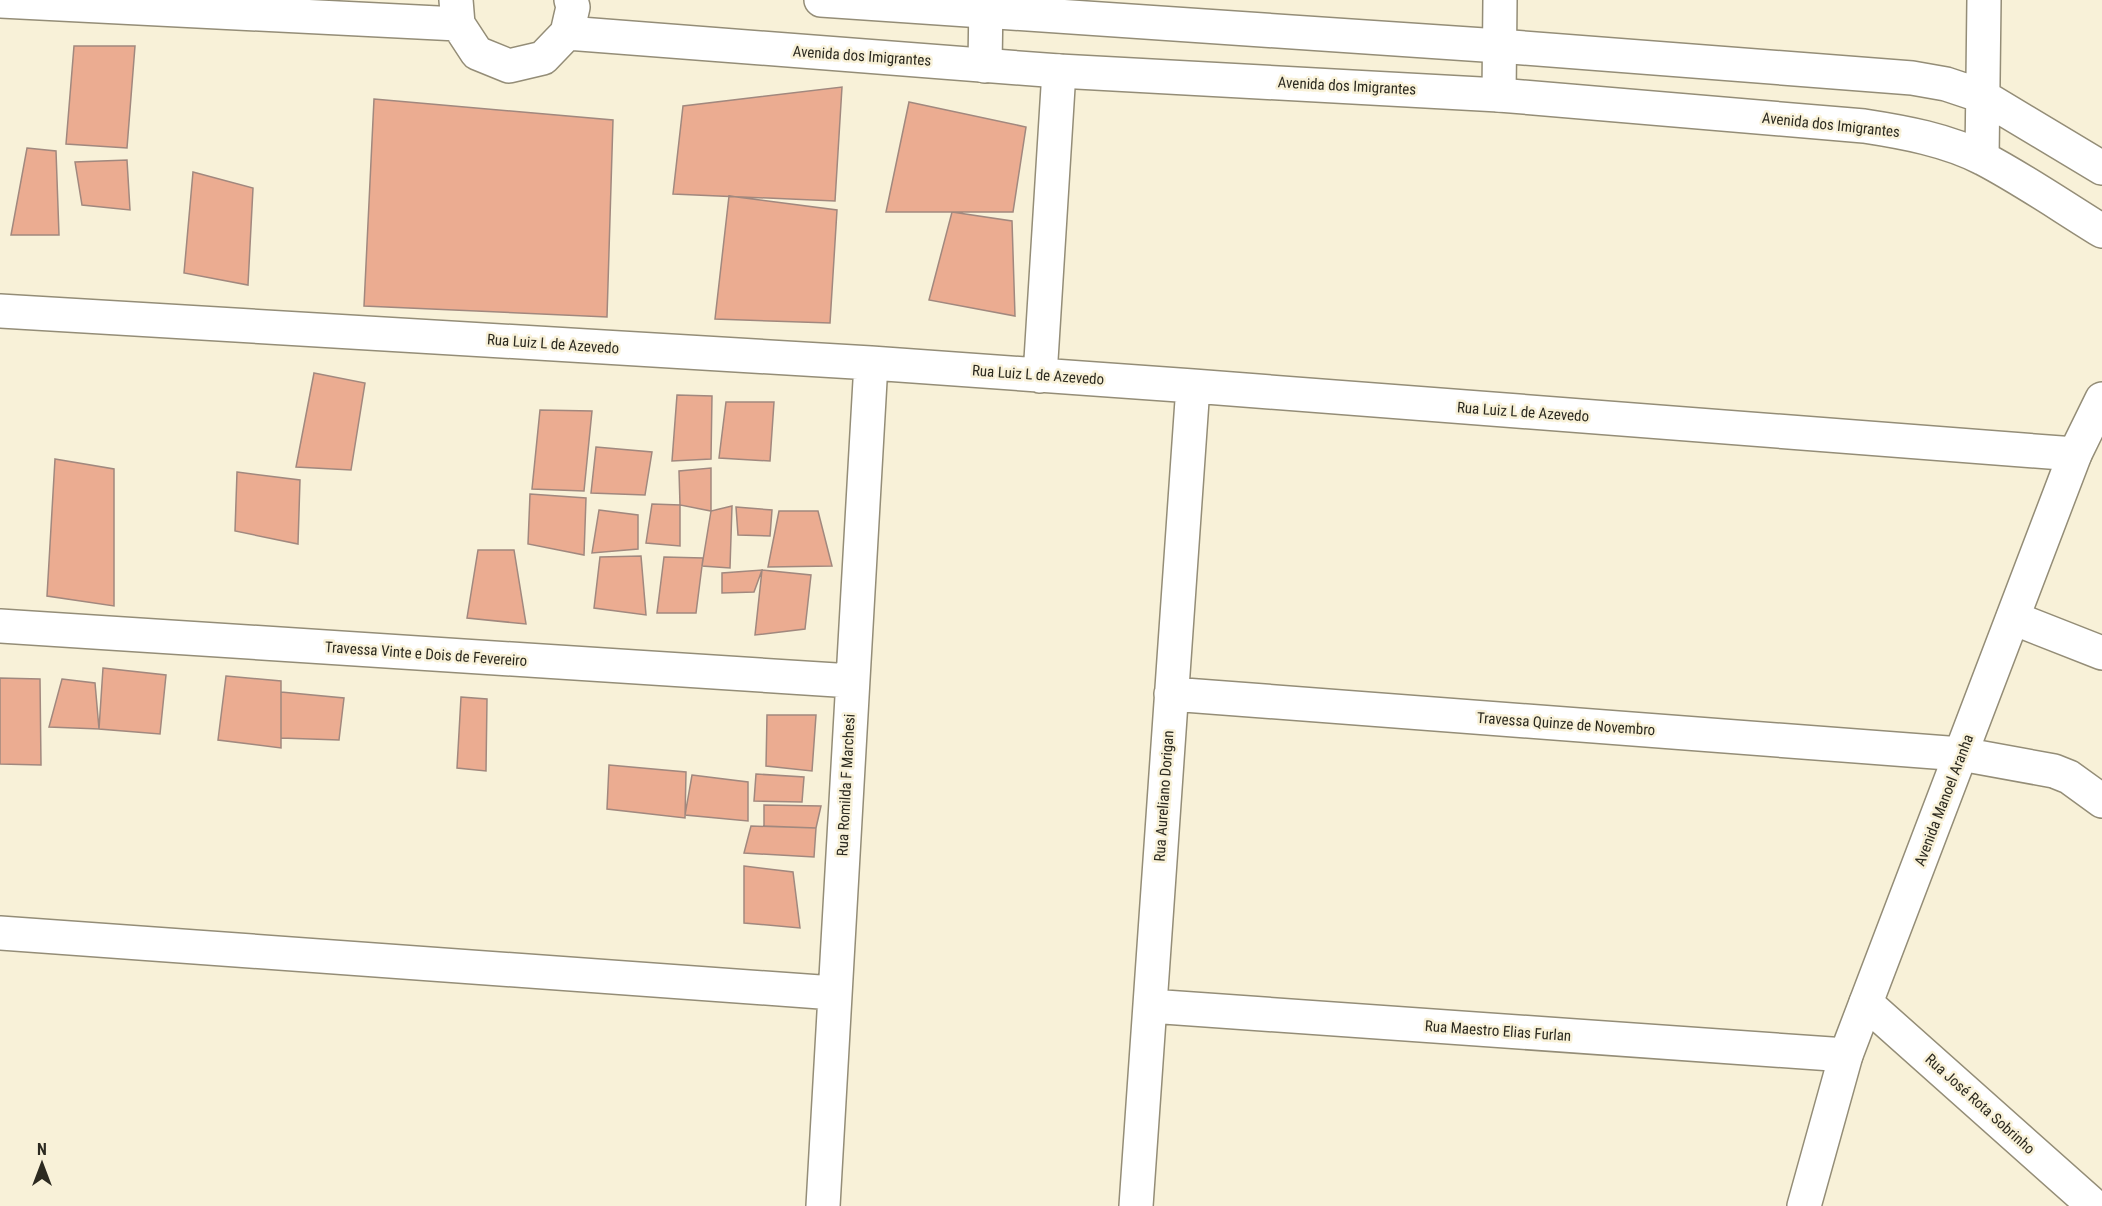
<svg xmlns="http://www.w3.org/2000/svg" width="2102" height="1206" viewBox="0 0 2102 1206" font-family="'Roboto Condensed',sans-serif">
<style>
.building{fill:#ebac91;stroke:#a1887e;stroke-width:1.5}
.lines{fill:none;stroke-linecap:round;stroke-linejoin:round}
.street-casing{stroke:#948d77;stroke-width:36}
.secondary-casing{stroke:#948d77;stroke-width:36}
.street{stroke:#fff;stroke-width:33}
.secondary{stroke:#fff;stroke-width:33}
.labels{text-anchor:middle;stroke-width:5;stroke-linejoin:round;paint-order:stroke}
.street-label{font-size:15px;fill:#2c2a20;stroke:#f8f1d8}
</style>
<rect width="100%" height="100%" fill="#f8f1d8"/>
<path class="building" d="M74,46H135L127,148L66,144Z
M842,87L835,201L673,194L683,106Z
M374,99L613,120L607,317L364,306Z
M909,102L1026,127L1013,212H886Z
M27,148L56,151L59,235H11Z
M127,160L130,210L82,205L75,162Z
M193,172L253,188L248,285L184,273Z
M729,196L837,210L830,323L715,319Z
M952,212L1012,221L1015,316L929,300Z
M314,373L365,383L351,470L296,467Z
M677,395L712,396L711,459L672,461Z
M726,402H774L770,461L719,458Z
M540,410L592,411L584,491L532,489Z
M596,447L652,452L645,495L591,493Z
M55,459L114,469V606L47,596Z
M711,468V511L680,505L679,471Z
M237,472L300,480L298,544L235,531Z
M530,494L586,498L584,555L528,544Z
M652,504L680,505V546L646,543Z
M732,506L730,568L702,566L711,511Z
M736,507L772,510L770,536L738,535Z
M599,510L638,515V549L592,553Z
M779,511H818L832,566L768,567Z
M478,550H514L526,624L467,618Z
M641,556L646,615L594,608L600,557Z
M664,557L703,558L696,613H657Z
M762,570L811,575L805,629L755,635Z
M762,570L754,592L722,593V573Z
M103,668L166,675L160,734L99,729Z
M226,676L281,681V748L218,740Z
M0,678L40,679L41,765L0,764Z
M62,679L95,683L99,729L49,727Z
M281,692L344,698L339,740L281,738Z
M461,697L487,699L486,771L457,768Z
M767,715H816L812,771L766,766Z
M609,765L686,772L685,818L607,809Z
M756,774L804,777L802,802L754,801Z
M692,775L748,782V821L685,815Z
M764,805L821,806L816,828L764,826Z
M751,826L816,828L814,857L744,853Z
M744,866L793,872L800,928L744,923Z"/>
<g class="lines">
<g class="street-casing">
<path id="street" d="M985,66L986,0
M1499,95L1500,0
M0,311L871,363L1193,386L2075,454
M1040,376L1059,71
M2013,618L2102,653
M0,626L852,681
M1171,694L1961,754L2054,771L2069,777L2102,801
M0,933L834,993
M1866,1003L2094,1206
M1150,1006L1846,1055
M823,1206L871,363
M1136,1206L1193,386"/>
</g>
<g class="secondary-casing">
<path id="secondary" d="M456,0L458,24L477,53L509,66L543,58L567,33L573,7L571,0
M821,0L1499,46L1912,78L1946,84L1982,96L2102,168
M0,1L458,24
M567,33L1059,71L1499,95L1864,126C1903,132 1948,140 1984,159C2024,180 2063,207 2102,231
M1982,158L1984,0
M1804,1206L1846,1055L2075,454L2102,399"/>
</g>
<use href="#street" class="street"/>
<use href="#secondary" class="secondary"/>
</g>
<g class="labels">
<g class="street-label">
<text transform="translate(862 56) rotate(4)" y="5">Avenida dos Imigrantes</text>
<text transform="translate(1347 86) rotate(3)" y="5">Avenida dos Imigrantes</text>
<text transform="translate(1831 125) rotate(6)" y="5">Avenida dos Imigrantes</text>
<text transform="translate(553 344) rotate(4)" y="5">Rua Luiz L de Azevedo</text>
<text transform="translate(1038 375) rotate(4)" y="5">Rua Luiz L de Azevedo</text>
<text transform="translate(1523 412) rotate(4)" y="5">Rua Luiz L de Azevedo</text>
<text transform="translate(426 654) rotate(4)" y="5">Travessa Vinte e Dois de Fevereiro</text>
<text transform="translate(1566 724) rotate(4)" y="5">Travessa Quinze de Novembro</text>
<text transform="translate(846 785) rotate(-87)" y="5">Rua Romilda F Marchesi</text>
<text transform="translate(1164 796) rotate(-86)" y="5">Rua Aureliano Dorigan</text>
<text transform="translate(1944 800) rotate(-69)" y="5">Avenida Manoel Aranha</text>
<text transform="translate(1498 1031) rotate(4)" y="5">Rua Maestro Elias Furlan</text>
<text transform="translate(1980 1104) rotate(42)" y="5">Rua José Rota Sobrinho</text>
</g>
</g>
<g transform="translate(42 1164)" stroke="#f8f1d8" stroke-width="4.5" paint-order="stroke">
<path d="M0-4.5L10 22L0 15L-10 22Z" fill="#2c2a20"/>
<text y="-9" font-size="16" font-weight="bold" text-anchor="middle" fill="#2c2a20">N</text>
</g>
</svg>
